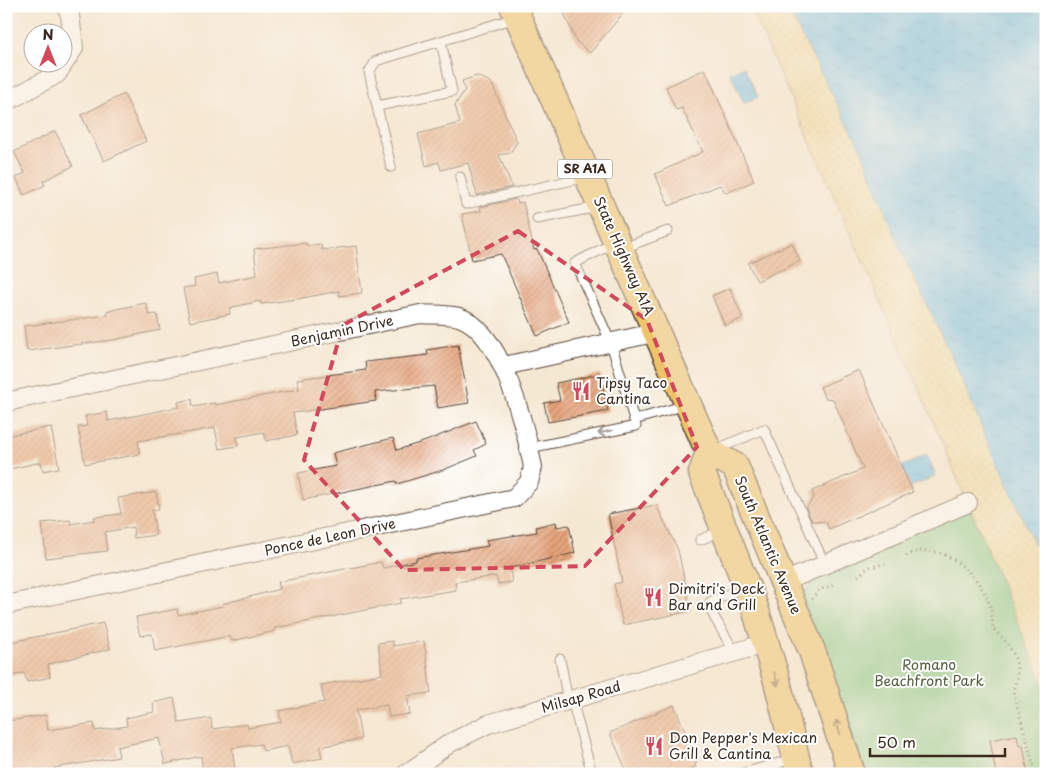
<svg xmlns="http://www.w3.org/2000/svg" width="1052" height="780" viewBox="0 0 1052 780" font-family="'Playpen Sans',sans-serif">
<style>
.sand{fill:url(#sand-dots);stroke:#94825e}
.green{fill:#7fc885;stroke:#5d7952}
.water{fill:url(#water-ripples);stroke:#567686}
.building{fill:url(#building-hatch)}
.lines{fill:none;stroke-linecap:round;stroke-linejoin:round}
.lane-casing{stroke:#574639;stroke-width:11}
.street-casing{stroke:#574639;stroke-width:20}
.primary-casing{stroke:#574639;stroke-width:29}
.path{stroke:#574639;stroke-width:3;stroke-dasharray:1 4;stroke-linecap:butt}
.lane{stroke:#fff;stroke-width:9}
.street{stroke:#fff;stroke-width:18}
.primary{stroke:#efc469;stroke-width:26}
.oneway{stroke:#a79f9a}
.oneway2{stroke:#8c6f40}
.marked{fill:none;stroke:#d1495b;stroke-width:4;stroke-dasharray:10 6;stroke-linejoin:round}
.labels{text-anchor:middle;stroke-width:4;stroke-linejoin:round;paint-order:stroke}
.shield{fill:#fff;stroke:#766a62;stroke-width:1}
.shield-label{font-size:12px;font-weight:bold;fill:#3b2a1e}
.street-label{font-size:14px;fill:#3b2a1e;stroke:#fff}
.poi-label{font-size:14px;fill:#3b2a1e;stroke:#fff;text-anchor:start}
.park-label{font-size:14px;fill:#536142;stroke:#fff}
</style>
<defs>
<pattern id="sand-dots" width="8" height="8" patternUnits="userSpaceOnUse" patternTransform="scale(1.25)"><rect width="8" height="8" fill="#eeda9e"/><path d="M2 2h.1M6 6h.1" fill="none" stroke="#cdbb88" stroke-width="1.8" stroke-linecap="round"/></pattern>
<pattern id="water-ripples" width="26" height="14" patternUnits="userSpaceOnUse" patternTransform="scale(1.25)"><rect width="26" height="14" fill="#71c2ed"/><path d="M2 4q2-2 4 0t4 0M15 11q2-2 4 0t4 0" fill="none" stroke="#5e9ebf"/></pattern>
<pattern id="building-hatch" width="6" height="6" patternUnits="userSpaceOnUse" patternTransform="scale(1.25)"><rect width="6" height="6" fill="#e6a47c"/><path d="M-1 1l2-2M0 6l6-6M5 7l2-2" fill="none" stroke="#bc8665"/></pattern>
</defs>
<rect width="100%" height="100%" fill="#fff"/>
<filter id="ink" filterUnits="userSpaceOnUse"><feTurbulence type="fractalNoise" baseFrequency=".02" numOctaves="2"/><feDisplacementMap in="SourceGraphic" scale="10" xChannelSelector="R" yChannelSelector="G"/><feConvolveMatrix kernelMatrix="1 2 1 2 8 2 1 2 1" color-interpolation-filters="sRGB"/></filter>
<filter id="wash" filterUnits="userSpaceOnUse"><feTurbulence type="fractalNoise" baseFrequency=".0096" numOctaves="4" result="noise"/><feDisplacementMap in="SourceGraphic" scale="20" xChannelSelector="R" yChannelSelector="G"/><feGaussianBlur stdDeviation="1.12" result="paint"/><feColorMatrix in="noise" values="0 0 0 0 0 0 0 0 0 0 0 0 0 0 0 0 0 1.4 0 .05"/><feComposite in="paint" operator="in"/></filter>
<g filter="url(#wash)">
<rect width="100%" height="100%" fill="#f5e8d3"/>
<path class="sand" d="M750,6H856L1046,447V691L932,418Z"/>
<path class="green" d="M968,503L1046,691V774H852L802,595L825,565Z"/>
<path class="water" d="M786,6H1046V569L986,438L956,366L899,246L861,149Z
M744,67L758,97L744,103L730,73Z
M927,455L936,476L903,490L894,470Z"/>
<g id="blocks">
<path class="building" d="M561,6H629L590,53L576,41Z
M705,69L754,181L726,193L720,185L669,206L655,174L703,152L682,108L676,110L666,87Z
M477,76L491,82L517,142L510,153L499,155L512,187L477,195L468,163L441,170L439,162L426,166L418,134L460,123L455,105L465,90L462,81Z
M124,94L146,141L104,161L81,115Z
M55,131L73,166L43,181L45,185L24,195L16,178L25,173L14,152Z
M516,199L518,203L523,202L534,250L537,249L569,322L537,336L501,254L472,260L462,214L481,211L480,207Z
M306,243L307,246L321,244L322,250L356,246L362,293L339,296V291L297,299L261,304L260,301L229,308L230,314L190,322L183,288L195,286L194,279L217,274L219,283L257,275L254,249Z
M792,243L800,261L757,281L748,263Z
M730,288L743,318L725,326L712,296Z
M146,303L149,315L157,314L160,330L113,340L27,351L24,326L108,315L107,311Z
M458,345L469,403L438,408L434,386L375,392L376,401L293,413L297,435L266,441L264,432L237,437L238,446L219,449L215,428L138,441L140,454L85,464L78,427L87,426L85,416L107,412L108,421L179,407L178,402L192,399L193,407L215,403V405L299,389L297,379L366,370L365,362L428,355L427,350Z
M859,370L913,492L829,529L826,522L812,521L806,508L814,497L812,491L863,469L833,399L825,398L820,387Z
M600,374L608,411L548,422L544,403L560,400L556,383Z
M476,421L486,444L474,450L477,456L443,470L397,484L396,481L303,500L298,473L336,466L333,453L393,438L397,450L426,441Z
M51,427L59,468L43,471L41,462L10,469L6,436Z
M156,492L159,509L152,510L156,535L134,538L133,527L105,532L107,551L46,558L42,523L70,520L71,524L95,520L94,517L121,514L118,498Z
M656,505L678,550L691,611L623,625L614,584L622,582L608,514Z
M556,522L557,527L569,525L575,553L510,568L512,582L498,584L496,576L455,582L456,590L400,599L401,603L275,628V631L232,641L230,636L155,651L152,634L140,636L136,617L177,609L178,615L223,606L222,604L280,589L278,582L381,562L383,568L416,561V558L488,546L486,540L537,532L536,527Z
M103,623L110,649L48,664L50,677L27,682L24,673L6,677V643Z
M393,641V646L424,641L431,693L407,696L410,714L389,717L387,705L356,710L361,739L320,747L322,758L292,764L288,746L263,751L261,744L232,748L235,769L203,773L201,756L165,764L159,738L117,747L119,757L54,768L55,774H6V731L10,730L8,721L46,715L48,730L94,723L95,731L127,726L126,718L154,712L153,703L174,698L179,723L211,718L212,729L247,724L248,728L281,722L279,711L324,702L321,685L382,674L378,643Z
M674,705L697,759L695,767L679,774H628L610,733Z
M1017,735L1019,746L1023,745L1028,774H996L990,740Z"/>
</g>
</g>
<g filter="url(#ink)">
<use href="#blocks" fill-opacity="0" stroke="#574639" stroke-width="1"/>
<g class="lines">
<g class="lane-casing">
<path id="lane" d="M377,106L452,91L441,42
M391,167L369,72L376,61L515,18
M460,177L466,204L586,177
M537,219L598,207
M621,249L668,231
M634,420L686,405
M529,448L636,426L611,343L575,263L614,243
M715,450L764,429L825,565
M700,540L723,530
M735,653L713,615L710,602L745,587
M560,659L568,701
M572,700L592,774
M740,774L793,759"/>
</g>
<g class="street-casing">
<path id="street" d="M6,102L57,74L74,48L70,15L66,6
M504,366L658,332
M6,402L420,314C432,315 447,314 459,317C502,331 525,426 533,467L529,482L514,498L6,605
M784,582L968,503
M406,774L450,743L488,724L767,643"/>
</g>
<g class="primary-casing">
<path id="primary" d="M513,6L709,452
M709,452L735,466L812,651L852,774
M709,452L702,473L754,605L777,681L800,774"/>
</g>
<path class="path" d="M906,556C940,537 979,574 990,605C992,612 992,621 993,629C1007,641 1019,656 1017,676C1017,682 1012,688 1014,694C1021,721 1029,747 1036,774
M858,576L869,567L885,564
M812,599L819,590L836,584"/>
<use href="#lane" class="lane"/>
<use href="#street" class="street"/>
<use href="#primary" class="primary"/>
</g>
<defs><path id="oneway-shaft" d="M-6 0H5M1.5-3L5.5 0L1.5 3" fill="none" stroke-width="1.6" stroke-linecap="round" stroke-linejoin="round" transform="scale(1.25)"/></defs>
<use class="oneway" href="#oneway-shaft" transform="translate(605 432) rotate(168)"/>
<g class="oneway2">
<use href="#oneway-shaft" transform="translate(776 679) rotate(75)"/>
<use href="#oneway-shaft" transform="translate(838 727) rotate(-107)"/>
</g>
</g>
<path d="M0 0H1052V780H0ZM518,231L647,320L697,447L585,566L404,570L304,460L343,325Z" fill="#f5e8d3" fill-opacity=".55" fill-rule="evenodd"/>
<path class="marked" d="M518,231L647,320L697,447L585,566L404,570L304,460L343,325Z"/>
<defs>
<g id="restaurant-bare" transform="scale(1.5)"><path d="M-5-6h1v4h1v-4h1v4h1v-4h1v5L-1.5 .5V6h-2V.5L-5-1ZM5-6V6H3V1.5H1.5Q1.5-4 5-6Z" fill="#d1495b" stroke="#fff" stroke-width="2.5" paint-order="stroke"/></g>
</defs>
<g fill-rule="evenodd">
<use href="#restaurant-bare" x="581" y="391"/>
<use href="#restaurant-bare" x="653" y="597"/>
<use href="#restaurant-bare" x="654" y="746"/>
</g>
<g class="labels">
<rect class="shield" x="557.5" y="159.5" width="55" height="19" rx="4"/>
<g class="shield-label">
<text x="585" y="173">SR A1A</text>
</g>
<g class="street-label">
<text transform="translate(624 256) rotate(66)" y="5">State Highway A1A</text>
<text transform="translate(342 331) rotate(-12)" y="5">Benjamin Drive</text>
<text transform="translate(330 537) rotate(-12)" y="5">Ponce de Leon Drive</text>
<text transform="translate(768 545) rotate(67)" y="5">South Atlantic Avenue</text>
<text transform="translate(581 697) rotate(-16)" y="5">Milsap Road</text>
</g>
<g class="poi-label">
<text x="596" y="388">Tipsy Taco<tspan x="596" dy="16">Cantina</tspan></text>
<text x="668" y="594">Dimitri's Deck<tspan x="668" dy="16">Bar and Grill</tspan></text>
<text x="669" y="743">Don Pepper's Mexican<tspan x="669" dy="16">Grill &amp; Cantina</tspan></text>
</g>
<g class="park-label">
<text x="929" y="670">Romano<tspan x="929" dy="16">Beachfront Park</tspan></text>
</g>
</g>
<rect width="1052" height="780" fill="none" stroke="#fff" stroke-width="25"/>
<g transform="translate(48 48)"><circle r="24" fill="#ffffff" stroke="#b1aaa5"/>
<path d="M0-4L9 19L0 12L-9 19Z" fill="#d1495b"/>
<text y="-8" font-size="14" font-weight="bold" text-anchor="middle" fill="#3b2a1e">N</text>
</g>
<path d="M870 748v8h135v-8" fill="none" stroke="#3b2a1e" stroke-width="2.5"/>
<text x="877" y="748" font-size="15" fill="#3b2a1e" stroke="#ffffff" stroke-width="4" paint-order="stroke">50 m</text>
</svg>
